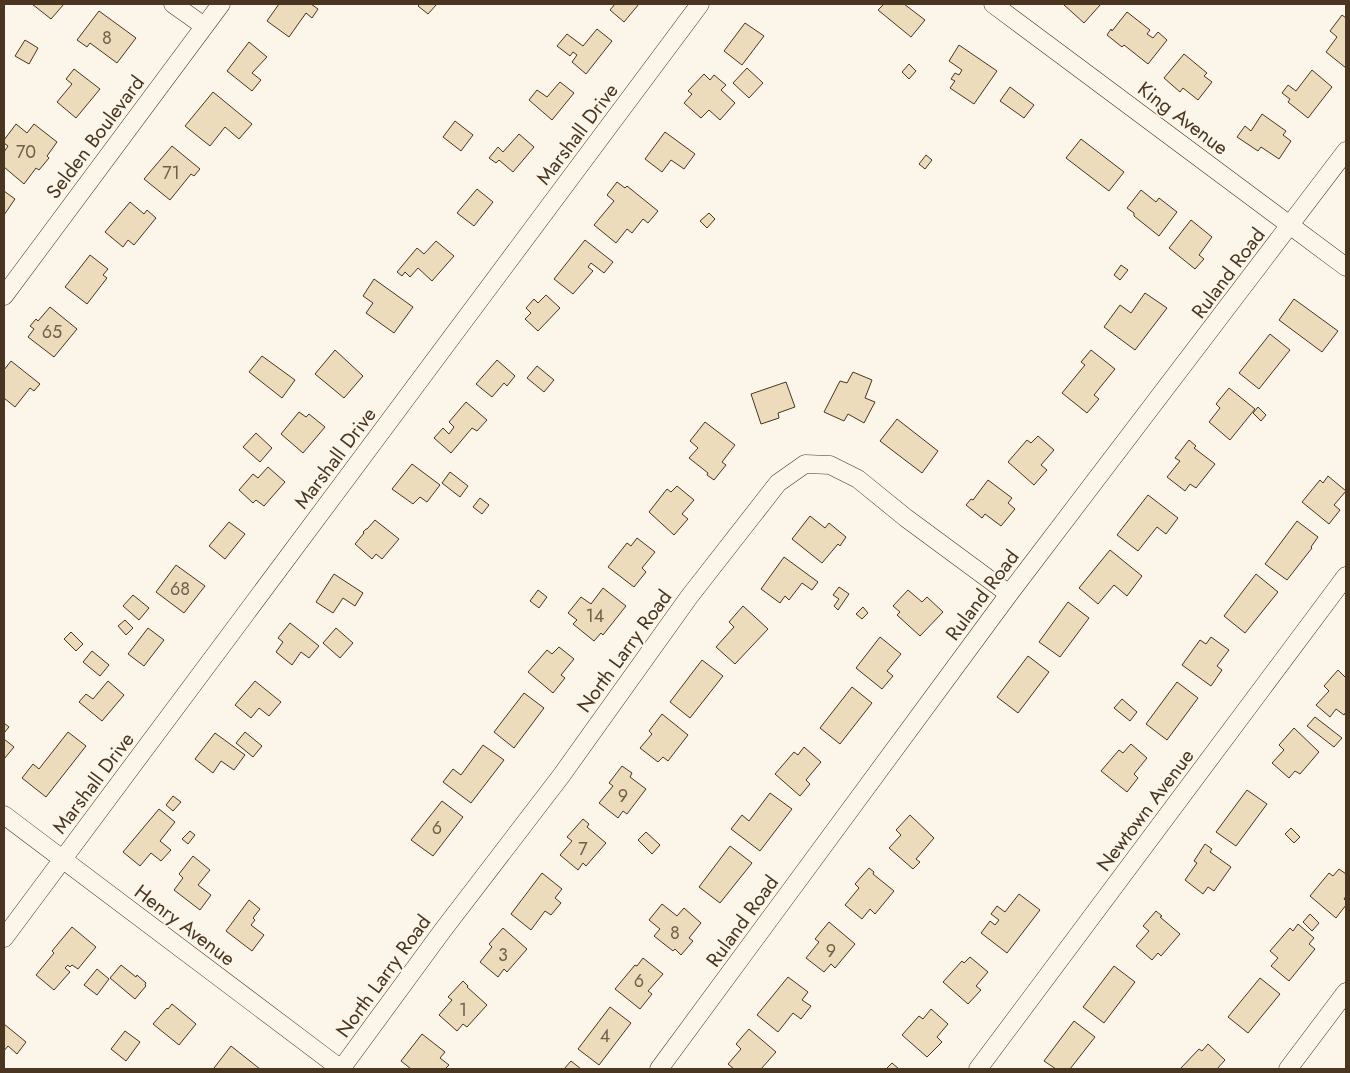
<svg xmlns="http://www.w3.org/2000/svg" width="1350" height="1073" viewBox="0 0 1350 1073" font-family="Jost,sans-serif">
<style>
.building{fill:#ecdcbc;stroke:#4a3520}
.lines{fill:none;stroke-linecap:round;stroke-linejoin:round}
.minor-casing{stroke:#4a3520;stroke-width:19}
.minor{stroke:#fbf6e9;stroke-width:18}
.labels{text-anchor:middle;stroke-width:4;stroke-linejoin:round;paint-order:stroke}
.number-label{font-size:18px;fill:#725f47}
.street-label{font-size:20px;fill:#4a3520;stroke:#fbf6e9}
</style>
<rect width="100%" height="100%" fill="#fbf6e9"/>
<path class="building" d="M32,4H64L51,19Z
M279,4H311L318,9L312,18L306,13L289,37L267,21Z
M420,4H437L428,14L418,6Z
M615,4H639L624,22L610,10Z
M884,4H904L925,20L911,37L878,10Z
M1063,4H1101L1084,23Z
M99,11L136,38L117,63L90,43L87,47L77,40Z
M1127,12L1150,30L1147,34L1153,38L1158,32L1167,40L1148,64L1124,45L1122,47L1107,35L1111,29L1112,31Z
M1342,15L1346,18V68L1326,52L1337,37L1330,31Z
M745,23L764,36L742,65L724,51Z
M597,29L612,41L586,74L572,62L577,55L573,52L570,56L557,46L567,34L583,46Z
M25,40L38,48L29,64L15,56Z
M249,42L267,57L252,73L261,80L252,91L227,71Z
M959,45L997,71L974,104L950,88L955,81L951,79L955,73L959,75L962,70L949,61Z
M1184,54L1207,73L1204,76L1212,82L1198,100L1183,88L1180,92L1164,78Z
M909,64L916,71L909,79L902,72Z
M747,68L763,83L749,98L733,83Z
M74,69L100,89L76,118L57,102L72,84L66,79Z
M1312,70L1332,87L1308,118L1288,102L1290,99L1282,93L1288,85L1296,91Z
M704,74L710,80L714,75L726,85L721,90L735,103L720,120L709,110L701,118L684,103L692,94L688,91Z
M560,82L574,93L552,120L529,100L537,90L547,97Z
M1010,87L1034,105L1024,118L1000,101Z
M213,92L252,124L239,139L225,127L210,146L185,126Z
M1262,114L1286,131L1283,135L1291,141L1279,159L1261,147L1258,151L1237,137L1245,126L1251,131Z
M455,121L473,135L461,151L443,137Z
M16,124L27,133L34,124L57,142L47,156L49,158L39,170L36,168L24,184L4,167V152L8,146L4,143V140Z
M665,132L695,154L684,169L671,160L662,172L645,159Z
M519,134L534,147L513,172L499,160L496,163L489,158L498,147L503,152Z
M1081,139L1124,172L1109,191L1066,158Z
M172,146L200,169L194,176L191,174L170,200L144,179Z
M926,155L932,160L925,169L919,164Z
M617,182L625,188L627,186L658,211L648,223L643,219L632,233L627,229L616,243L594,225L614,201L607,195Z
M477,189L493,202L474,226L457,213Z
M1141,190L1156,202L1159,198L1177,212L1159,236L1134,216V213L1127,208Z
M4,191L15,199L4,215Z
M130,202L144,214L147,210L156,218L134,245L128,240L123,247L105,232Z
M709,213L715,219L707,228L700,221Z
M1191,220L1212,237L1199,255L1204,259L1195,269L1169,248Z
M585,240L613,262L604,273L591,263L588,267L593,271L573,294L554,279Z
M436,241L454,256L432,281L418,268L410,277L405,272L402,276L397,272L417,248L424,254Z
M90,255L108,269L103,275L107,278L87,304L65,287Z
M1121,265L1128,270L1120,280L1114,275Z
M374,279L413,307L394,333L366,313L373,303L363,296Z
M1145,293L1167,308L1135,350L1104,327L1120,305L1131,313Z
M546,295L560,308L538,331L525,319L531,313L526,308L534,299L538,303Z
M1294,299L1338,331L1322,352L1279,320Z
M50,307L77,329L54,357L28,337L34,329L30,326L36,319L38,321Z
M1270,334L1290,350L1259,389L1239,373Z
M335,350L363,376L344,398L315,374Z
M1091,350L1115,369L1094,395L1099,399L1087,413L1062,393L1085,365L1081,362Z
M262,356L295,380L282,398L249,372Z
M497,360L515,376L507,386L504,383L492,397L476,384Z
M11,361L40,384L34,391L30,388L15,407L4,398V370Z
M537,366L554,380L544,392L527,378Z
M853,372L872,380L865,398L875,402L864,423L848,414L844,421L824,412L840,381L847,383Z
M786,382L795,407L778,413L779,418L761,424L751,394Z
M1229,388L1255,409L1230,440L1209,422L1220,408L1216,404Z
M466,402L487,420L477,431L472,428L451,453L434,438L443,428L449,434L454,427L449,422Z
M1258,407L1266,415L1261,421L1253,413Z
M299,412L306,417L309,414L325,427L303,453L281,434Z
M897,419L938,451L922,473L880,441Z
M705,422L735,445L722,462L726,465L714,480L707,475L708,473L689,458L698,448L690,441Z
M256,433L272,448L260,462L243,447Z
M1038,436L1054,450L1041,465L1047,470L1034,485L1008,462L1027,440L1031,443Z
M1189,440L1196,446L1194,448L1215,464L1196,488L1190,484L1185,491L1167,477L1180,461L1175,458Z
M412,464L440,485L427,502L420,497L413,504L392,489Z
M268,467L285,482L264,506L256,500L253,503L239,490L253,474L258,478Z
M450,472L468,486L460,497L442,483Z
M1328,476L1346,491L1334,505L1340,510L1329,524L1302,502L1320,480L1323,483Z
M988,480L1012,498L1008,503L1015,509L1001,526L985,514L982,518L966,505L971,499L973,500Z
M677,486L694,500L682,514L688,519L674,535L649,512L667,489L671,492Z
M1148,495L1178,518L1166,534L1157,527L1138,551L1117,535Z
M480,498L489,505L482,514L473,507Z
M810,516L825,528L829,523L846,537L840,546L838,544L822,563L792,539Z
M375,520L399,539L382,559L376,554L372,559L355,544L364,533L363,532L366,529H367Z
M1297,521L1318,537L1311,547L1312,548L1287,580L1265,564Z
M229,522L245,534L225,559L209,546Z
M637,538L655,552L642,568L646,572L634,587L608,567L627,543L631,546Z
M1110,550L1142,576L1127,596L1114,585L1098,604L1079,588Z
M784,557L818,582L812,590L802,583L789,600L785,596L780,603L761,589Z
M176,565L205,586L184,613L156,592Z
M334,574L363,593L355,606L343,598L333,613L316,602Z
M1256,574L1278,592L1245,633L1224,616Z
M839,587L849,594L838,610L834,606L839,599L833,595Z
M603,588L626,606L603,635L601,633L594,641L573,624L577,620L568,613L581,597L591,604Z
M538,590L547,597L539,608L530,601Z
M908,590L922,602L927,597L943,612L920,636L897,615L900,612L893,606Z
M133,595L149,608L139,620L123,606Z
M1068,602L1089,618L1060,657L1039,642Z
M743,606L768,629L735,664L716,647L734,627L729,622Z
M863,607L868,613L862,619L856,614Z
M125,620L133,628L126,635L118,626Z
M290,623L319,646L309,658L301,652L292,665L276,652L283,642L278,638Z
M148,628L164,640L144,666L128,654Z
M336,628L353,643L340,658L323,643Z
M71,632L83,644L76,651L64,639Z
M880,637L901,654L887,671L893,676L882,689L856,668Z
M1211,637L1229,650L1217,666L1222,670L1211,686L1182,665L1200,640L1206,644Z
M559,647L574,659L561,675L565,678L553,693L528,672L547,650L552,654Z
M92,651L109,665L100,676L83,662Z
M1028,656L1049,672L1018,713L997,697Z
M702,660L723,676L690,718L670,702Z
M1338,670L1346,678V712L1344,715L1336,709L1330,717L1316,705L1329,691L1324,686Z
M108,681L124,695L102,721L79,702L86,694L93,699Z
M255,681L281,702L269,716L259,708L251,718L235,705Z
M1177,682L1198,698L1167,740L1146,724Z
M852,687L872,703L840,744L820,728Z
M524,693L544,708L514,748L494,732Z
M1122,699L1137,712L1130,721L1114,708Z
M662,714L688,735L668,761L663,757L658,762L640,748L652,734L649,731Z
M1315,717L1342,738L1334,747L1307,726Z
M4,723L9,727L4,733Z
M1294,728L1319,752L1300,774L1295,771L1289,778L1272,763L1284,750L1279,745Z
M68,732L86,746L46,797L22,778L33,764L39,769Z
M245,732L262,746L253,757L236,743Z
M215,733L245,755L234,770L221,761L213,773L195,759Z
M4,739L14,747L4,759Z
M1131,744L1147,758L1134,774L1138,778L1127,792L1101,771L1119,750L1123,753Z
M483,745L504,760L471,803L443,782L453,769L461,775Z
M804,747L821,762L806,780L810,784L800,796L775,774L794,752L798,755Z
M622,766L632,773L630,777L646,789L627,814L623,811L618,818L599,803L613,786L609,783Z
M1247,790L1267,804L1236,846L1216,832Z
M770,793L792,809L760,851L731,829L742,815L749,821Z
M173,796L181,802L173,811L166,805Z
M442,801L463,817L433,856L411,840Z
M159,809L175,822L160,841L171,850L161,861L151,853L140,866L123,852Z
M910,815L934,838L916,859L920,862L913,869L889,848L901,835L896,830Z
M583,819L589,824L587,827L606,843L586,866L583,863L578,870L560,855L572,841L567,837Z
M1291,828L1300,837L1294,843L1285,834Z
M190,831L195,835L188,844L182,839Z
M646,832L660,845L652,854L638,840Z
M1205,844L1212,849L1210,852L1231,867L1214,891L1208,887L1203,894L1185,880L1197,863L1194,861Z
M730,846L752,863L720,903L699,887Z
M193,856L210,870L198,885L211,895L200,910L174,890L183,878L179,874Z
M869,868L874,872L873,874L894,891L875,914L870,909L862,919L845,905L859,888L855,884Z
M1339,869L1346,874V896L1344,899L1346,901V905L1336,918L1310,896L1329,873L1333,876Z
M542,873L562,889L555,898L561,903L551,915L545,911L531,930L511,914Z
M1019,894L1040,910L1007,953L981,933L990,921L995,925L999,920L991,914L997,906L1005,912Z
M249,900L260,909L253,918L255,920L251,925L264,935L252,951L226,931Z
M662,904L677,916L684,908L701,923L689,938L693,941L681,955L675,949L673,951L654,936L660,929L649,920Z
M1156,911L1162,916L1160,917L1180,934L1161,956L1158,953L1152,960L1136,946L1149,931L1143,926Z
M1310,914L1319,923L1312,931L1303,922Z
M829,922L855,944L835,968L831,964L824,972L806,958L819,942L815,939Z
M1298,924L1314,938L1309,944L1315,949L1289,981L1271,966L1278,958L1270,951L1290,928L1293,931Z
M72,927L96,947L78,969L72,965L70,967L68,965L65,968L70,972L54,990L36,975L54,953L52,951Z
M503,928L527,949L507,972L504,969L498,977L480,962L492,947L489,944Z
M970,957L988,972L976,986L981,990L968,1004L943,982L962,961L964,963Z
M643,958L663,974L648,991L652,994L640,1009L615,989L635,965L637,966Z
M121,965L136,977L137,975L146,983L145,985L146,986L135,999L110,978Z
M1114,966L1135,982L1104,1023L1083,1007Z
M97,969L109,979L97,995L84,985Z
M788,977L808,992L802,1000L811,1006L801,1019L793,1013L778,1032L757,1015Z
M1260,978L1280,994L1248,1033L1228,1017Z
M463,981L468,986L467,987L487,1005L467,1027L463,1024L457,1031L439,1015L452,1000L448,997Z
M172,1004L196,1024L179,1045L153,1024L167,1008L168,1009Z
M610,1007L631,1023L599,1065L578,1049Z
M931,1009L948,1024L937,1037L942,1042L927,1057L902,1035L919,1016L923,1019Z
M1074,1021L1095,1037L1070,1069H1056L1044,1061Z
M4,1024L26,1042L17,1054L8,1046L4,1051Z
M749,1029L776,1052L761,1069H734L728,1064L741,1049L736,1044Z
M125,1031L140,1042L126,1061L111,1049Z
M422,1034L445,1052L440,1058L449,1065L445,1069H411L401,1061Z
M1208,1044L1225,1060L1217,1069H1180L1199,1049L1202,1051Z
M231,1046L260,1069H216L214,1068Z
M571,1061L581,1069H564Z
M892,1063L899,1069H886Z"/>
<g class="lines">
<g class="minor-casing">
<path id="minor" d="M173,4L204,26
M993,4L1346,267
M4,296L221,4
M4,815L341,1069
M4,938L700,4
M341,1069L443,930L561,776L689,597L778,483L805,464L830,465L858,479L906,518L1009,594
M659,1069L1009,594L1346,151
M978,1069L1346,576
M1288,1069L1346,992"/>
</g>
<use href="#minor" class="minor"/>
</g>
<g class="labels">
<g class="number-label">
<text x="107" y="44">8</text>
<text x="26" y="158">70</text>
<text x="171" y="179">71</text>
<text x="52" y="338">65</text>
<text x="180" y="595">68</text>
<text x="595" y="622">14</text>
<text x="623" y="802">9</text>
<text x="437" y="834">6</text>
<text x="583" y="855">7</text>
<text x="675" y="939">8</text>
<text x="831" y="957">9</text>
<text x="503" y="961">3</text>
<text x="639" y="987">6</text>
<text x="463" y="1016">1</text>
<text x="605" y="1042">4</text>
</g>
<g class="street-label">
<text transform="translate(1183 118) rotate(37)" y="7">King Avenue</text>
<text transform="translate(577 134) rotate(-53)" y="7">Marshall Drive</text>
<text transform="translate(95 137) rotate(-53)" y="7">Selden Boulevard</text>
<text transform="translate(1228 273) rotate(-53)" y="7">Ruland Road</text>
<text transform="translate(335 458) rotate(-53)" y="7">Marshall Drive</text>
<text transform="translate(982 595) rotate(-53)" y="7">Ruland Road</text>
<text transform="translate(624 651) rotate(-54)" y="7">North Larry Road</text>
<text transform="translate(93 783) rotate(-53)" y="7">Marshall Drive</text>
<text transform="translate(1145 810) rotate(-53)" y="7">Newtown Avenue</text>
<text transform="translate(742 921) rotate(-54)" y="7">Ruland Road</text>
<text transform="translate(185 925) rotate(37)" y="7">Henry Avenue</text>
<text transform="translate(383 976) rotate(-54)" y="7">North Larry Road</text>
</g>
</g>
<rect width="1350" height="1073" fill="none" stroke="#4a3520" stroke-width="10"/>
</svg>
